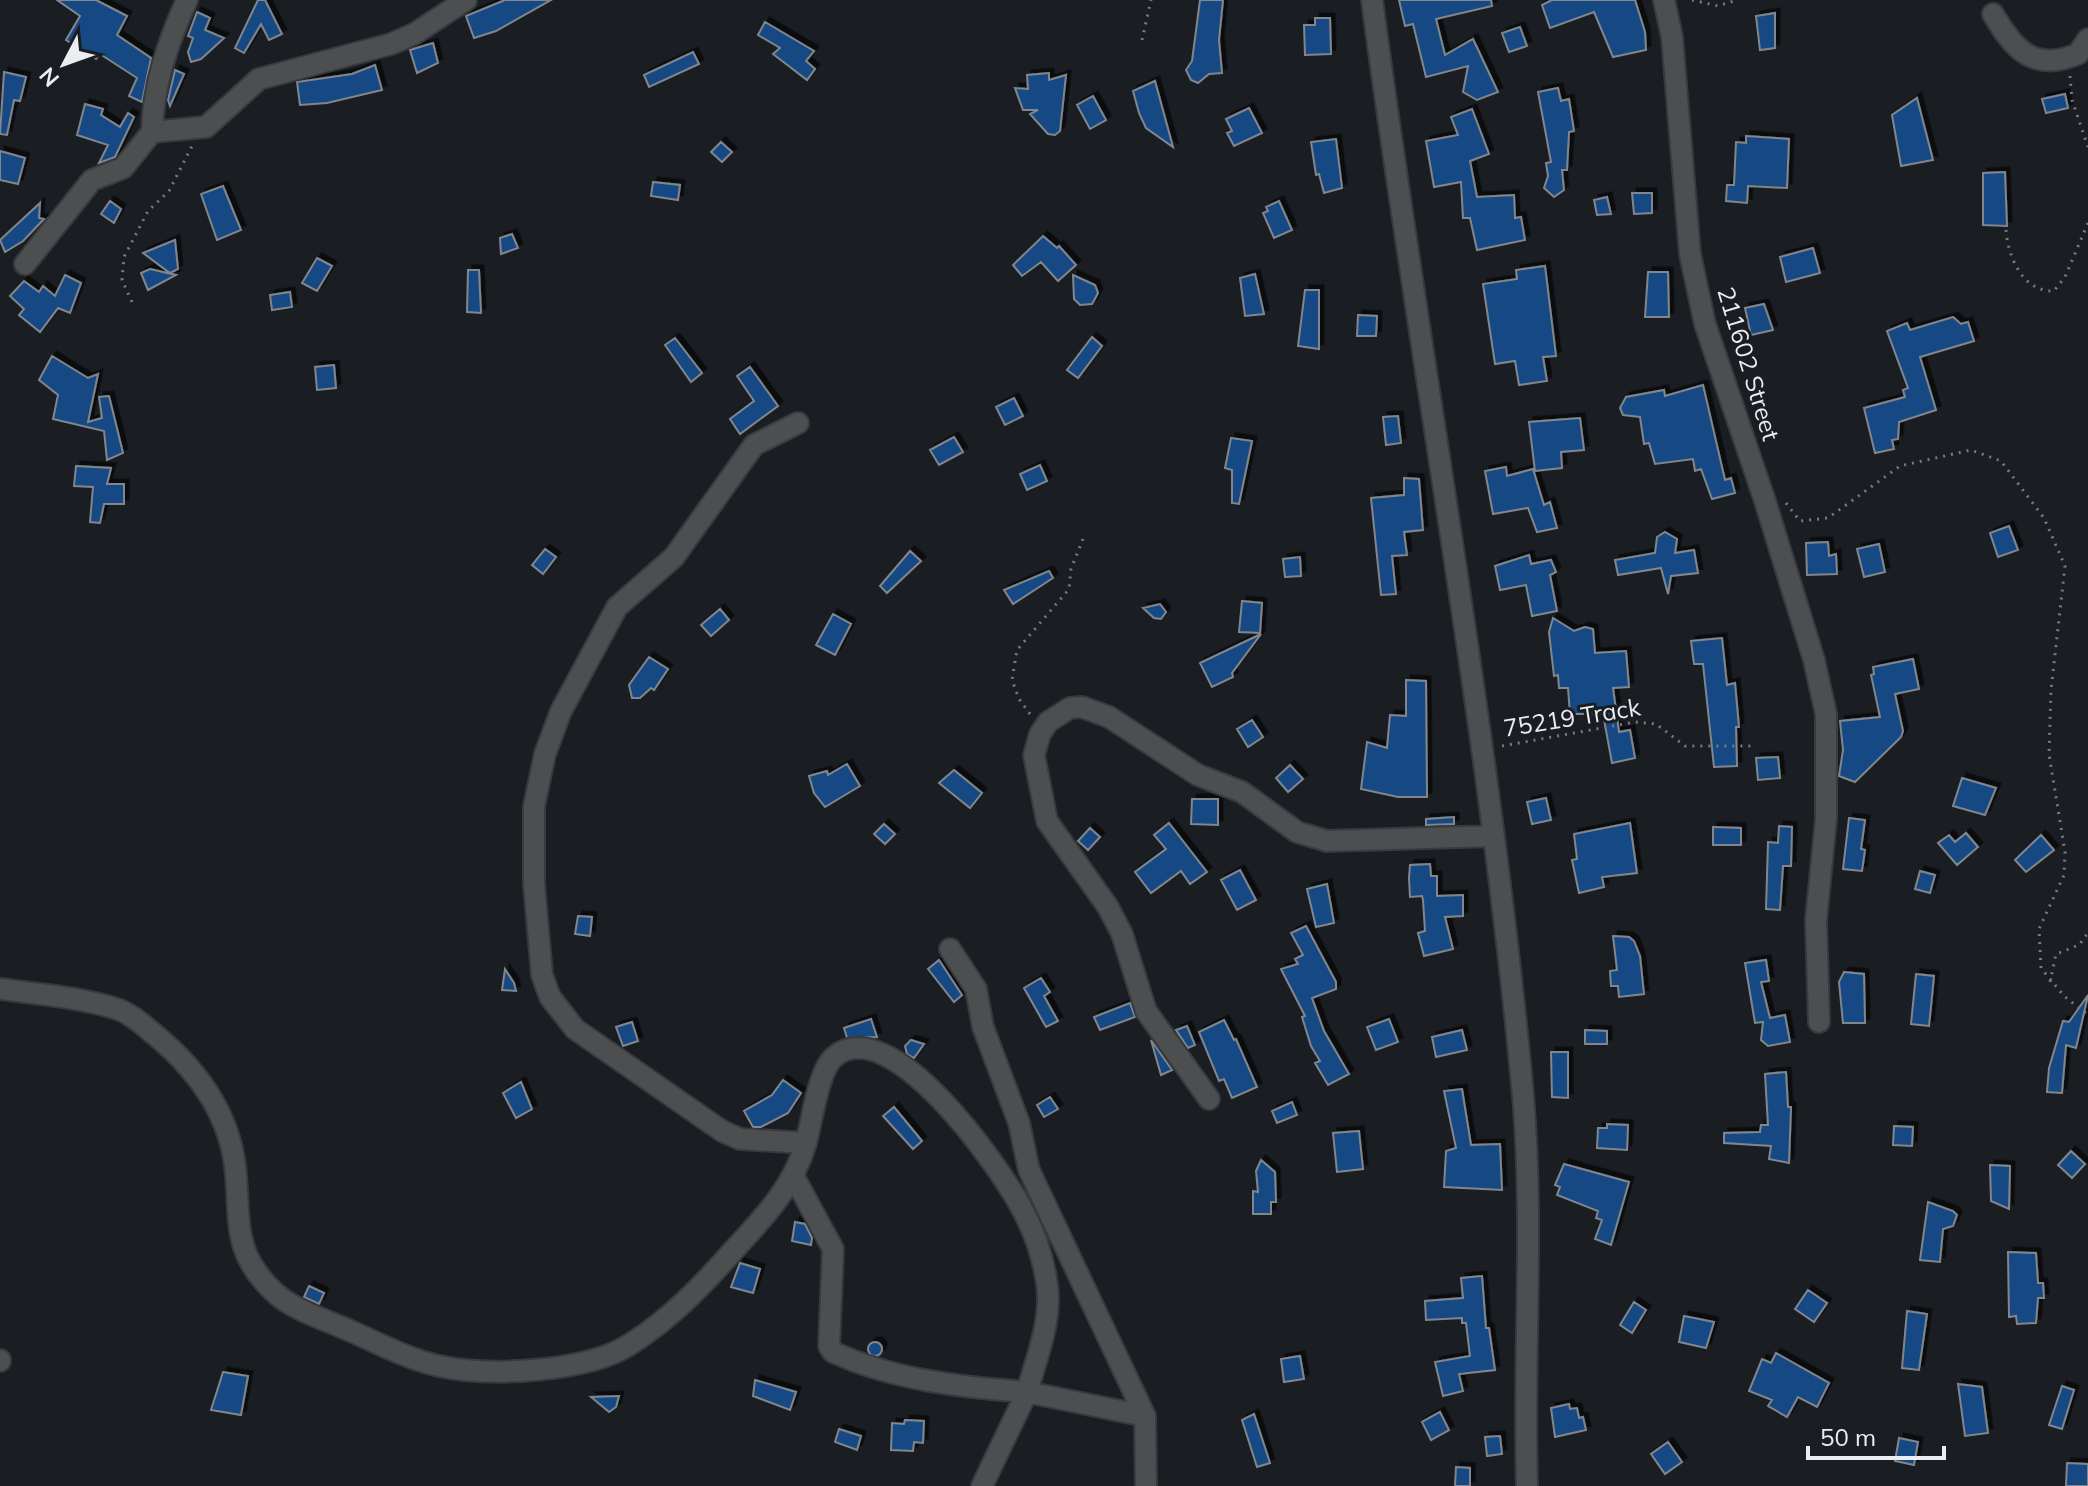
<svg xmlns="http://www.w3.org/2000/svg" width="2088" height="1486" viewBox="0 0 2088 1486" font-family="Mulish,sans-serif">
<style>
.building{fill:#124884;stroke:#81868c;stroke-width:2;filter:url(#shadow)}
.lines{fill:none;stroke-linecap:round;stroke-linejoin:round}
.minor-casing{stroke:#373a3f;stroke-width:24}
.path{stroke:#787b7f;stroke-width:3;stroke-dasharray:2 6;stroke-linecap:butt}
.minor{stroke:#4c4e50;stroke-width:20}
.labels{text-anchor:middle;stroke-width:6;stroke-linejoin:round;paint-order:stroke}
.street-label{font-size:24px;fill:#ebedf1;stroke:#1a1d22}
</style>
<defs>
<filter id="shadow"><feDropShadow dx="4.5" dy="-4.5" stdDeviation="0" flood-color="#0009"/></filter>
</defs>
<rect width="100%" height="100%" fill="#1a1d22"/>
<path class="building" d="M57,0H96L127,16L117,35L151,58L142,102L129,96L137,78L100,54L96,59L66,40L80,16Z
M258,0H265L282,34L269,40L261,24L244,53L235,48Z
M505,0H551L496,31L474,38L466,16Z
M1200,0H1223L1219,40L1222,73L1209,74L1198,83L1191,80L1186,70L1192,61Z
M1399,0H1491L1492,6L1436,19L1445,55L1473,39L1498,92L1477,100L1463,92L1468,66L1426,77L1413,24L1405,26Z
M1552,0H1635L1645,32L1646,50L1613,57L1594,12L1550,28L1542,5Z
M197,12L210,18L205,30L224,38L201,59L191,62L188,52L193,38L188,36Z
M1775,13V48L1760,50L1756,16Z
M1315,18H1330L1331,54L1305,55L1304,25H1315Z
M765,22L814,51L806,61L815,69L807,80L773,54L780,48L758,35Z
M1520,27L1527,46L1509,52L1502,33Z
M433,43L438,63L417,73L410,50Z
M693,52L699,64L649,87L644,75Z
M375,65L382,90L327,103L300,105L297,82L352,74Z
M175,70L184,74L170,106L168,100Z
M4,72L26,77L20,101L14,100L7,135L0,134Z
M1049,73V80L1066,75L1060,131L1055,135L1048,134L1030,114L1038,110H1023L1015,88L1028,89L1027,75Z
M1155,81L1173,147L1146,128L1139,113L1133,91Z
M1558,88L1561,101L1569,99L1574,131L1569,132L1567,170H1562L1564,190L1554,197L1544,188L1548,176L1546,163L1551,162L1538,92Z
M2065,94L2068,108L2046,113L2042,99Z
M1093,96L1106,120L1090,129L1077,105Z
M1917,98L1933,160L1901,166L1892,115Z
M85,104L103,109L101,115L120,127L128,113L134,117L115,157L99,163L108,145L77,135Z
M1249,108L1262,133L1234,146L1227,133L1232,131L1226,119Z
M1472,109L1489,154L1470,161L1477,197L1514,195L1515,218L1521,217L1525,240L1477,250L1470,218H1463L1461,182L1434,187L1426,141L1458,135L1451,117Z
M1746,136L1789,139L1787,188L1748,186L1747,203L1726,201L1727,185H1734L1736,142L1746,143Z
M1336,139L1342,188L1324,193L1319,174L1316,175L1311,142Z
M721,142L732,152L722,162L711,152Z
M0,151L25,158L18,184L0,180Z
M2005,172L2007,226L1983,225V173Z
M653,182L680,185L678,200L651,196Z
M223,186L241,230L217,240L201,194Z
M1632,193H1652V213L1634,214Z
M1607,197L1611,214L1597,215L1594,200Z
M110,201L121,209L114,223L101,214Z
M1279,201L1292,230L1274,238L1263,213L1268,211L1266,207Z
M40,203L39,218L44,219L23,241L5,252L0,240Z
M512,234L518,248L501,254L500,238Z
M1043,236L1057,248L1059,246L1076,265L1058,281L1041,262L1022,276L1013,265Z
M175,240L178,269L170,273L143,253Z
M1813,248L1820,273L1786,282L1780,257Z
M317,258L332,266L317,291L302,283Z
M1545,266L1556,356L1543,357L1547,381L1519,385L1515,361L1495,364L1483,284L1517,279L1516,270Z
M150,269L176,275L148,290L141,273Z
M468,270H479L481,313L467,312Z
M1648,272H1668L1669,317H1645Z
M1255,274L1264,314L1245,316L1240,278Z
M65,275L81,283L70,313L58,308L40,332L19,315L24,309L10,296L24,281L39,292L43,286L55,296Z
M1073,275L1095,285L1098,293L1092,304L1080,305L1074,299Z
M1305,290H1319V349L1298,346Z
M290,292L292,307L272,310L270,295Z
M1764,304L1773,330L1751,335L1745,308Z
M1358,315L1377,316L1376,336H1357Z
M1953,317L1961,324L1968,322L1974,341L1920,357L1936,410L1899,422L1898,439L1892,440L1894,449L1875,453L1864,408L1905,397L1903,390L1908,388L1887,331L1907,323L1910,330Z
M1092,337L1102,346L1078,378L1067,370Z
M675,338L702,373L691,382L665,345Z
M52,356L88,378L98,374L88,422L102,418L99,397L109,396L123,453L107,460L104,431L53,419L58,395L39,380Z
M334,365L336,388L317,390L315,367Z
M750,367L778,406L740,434L730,419L754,401L737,376Z
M1703,385L1725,480L1731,478L1735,493L1712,499L1701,469L1695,471L1693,459L1655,464L1649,443L1644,444L1640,417L1623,415L1620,408L1626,397L1664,390L1665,396Z
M1014,398L1023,416L1005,425L996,407Z
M1398,416L1401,443L1386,445L1383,417Z
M1580,418L1584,450L1561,452L1562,468L1535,471L1529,422Z
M954,437L963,452L939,465L930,450Z
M1231,438L1252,441L1239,504L1232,503V470L1225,468Z
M1040,465L1047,481L1027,490L1020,474Z
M76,466L111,468L107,484H124V504H104L100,523L90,522L93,487L74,486Z
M1506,467L1507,476L1533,469L1544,505L1550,502L1557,528L1537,532L1528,508L1493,514L1485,471Z
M1404,478L1419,479L1423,530L1404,532L1407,555L1392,556L1396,594L1381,595L1371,498L1404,495Z
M2009,526L2018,550L1998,557L1990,533Z
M1665,532L1677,539L1675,553L1694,550L1698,573L1671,576L1668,594L1661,568L1618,575L1615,560L1655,553L1657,537Z
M1828,542L1829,556L1836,554L1837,574L1807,575L1806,543Z
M1879,544L1885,572L1864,577L1857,549Z
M545,549L556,557L543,574L532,565Z
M910,551L921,561L887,593L880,586Z
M1529,555L1531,564L1551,560L1556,572L1550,575L1557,611L1532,616L1526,585L1500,590L1495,566Z
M1300,557L1301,576L1285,577L1283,559Z
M1049,571L1053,578L1013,604L1004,590Z
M1242,601L1262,603L1260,633L1239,632Z
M1160,604L1166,612L1161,619L1154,618L1143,608Z
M720,609L729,620L711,636L701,625Z
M833,614L851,624L835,655L816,645Z
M1553,618L1574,631L1585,627L1593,629L1595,653L1626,651L1629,687L1613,688L1619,732L1630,730L1635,758L1612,763L1603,714H1570L1568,688H1559L1558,675L1554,676L1549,632Z
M1261,634L1232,673L1233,677L1212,687L1200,663Z
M1722,638L1727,685L1735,683L1739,727H1736L1737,766L1714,767L1703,664H1694L1691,641Z
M649,657L668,669L654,690L651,688L640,698H632L629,685Z
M1913,659L1919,689L1895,694L1903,731L1901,737L1855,782L1839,776L1843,750L1840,721L1880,717L1871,675L1874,674L1873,667Z
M1406,680L1426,681L1427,797H1398L1361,789L1367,742L1387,748L1390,715L1406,716Z
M1252,720L1263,737L1248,747L1237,729Z
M1778,757L1780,778L1758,780L1756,758Z
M847,764L860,786L825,807L814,793L809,776L827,771L828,775Z
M1290,765L1303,779L1288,792L1276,778Z
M954,770L982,793L970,808L939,783Z
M1962,778L1996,788L1985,815L1953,806Z
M1546,798L1551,820L1532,824L1527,802Z
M1192,799H1218V825L1191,824Z
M1454,817V824L1426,825V819Z
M1849,818L1865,820L1861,849L1865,850L1862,871L1843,869Z
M1169,823L1207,872L1190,884L1181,871L1151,893L1135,872L1166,849L1154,835Z
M1630,823L1637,873L1602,877L1604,887L1579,893L1572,860L1577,859L1574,834Z
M884,824L895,834L885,844L874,834Z
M1779,826L1792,827L1791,866H1783L1780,910L1766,909L1768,842L1778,843Z
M1713,827L1741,828V845H1713Z
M1090,828L1100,837L1088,850L1078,841Z
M1966,833L1978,847L1957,865L1938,843L1949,835L1955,842Z
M2041,835L2054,850L2026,872L2015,860Z
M1430,864L1431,876H1437V896L1463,895V916L1445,917L1453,949L1424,956L1418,933L1425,931L1423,900L1422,896L1410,897L1409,878L1410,865Z
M1240,870L1256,900L1237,910L1221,880Z
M1920,871L1935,875L1930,893L1915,889Z
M1327,884L1334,923L1316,927L1307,889Z
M578,916L592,917L590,936L575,934Z
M1306,926L1336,982V989L1312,998L1324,1031L1349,1074L1328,1085L1315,1063L1320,1061L1311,1046L1302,1017L1305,1016L1281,969L1298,964L1295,959L1303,955L1291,933Z
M1613,936L1629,937L1634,941L1640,956L1644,994L1619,997L1618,986H1611L1610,971L1617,970Z
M939,960L962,995L954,1002L928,969Z
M1766,960L1769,981L1761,982L1770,1018L1785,1015L1790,1042L1768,1046L1761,1040L1763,1022L1755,1023L1745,963Z
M505,969L514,983L516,991L502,990Z
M1844,972L1864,974L1865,1023H1843L1839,982Z
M1916,974L1934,976L1929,1026L1911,1024Z
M1041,978L1050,992L1044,996L1058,1021L1046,1027L1024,988Z
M2088,995L2076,1048L2066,1045L2062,1093L2047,1092L2049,1068L2063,1021L2069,1022Z
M1130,1003L1135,1017L1100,1030L1094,1017Z
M871,1019L877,1037L847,1038L844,1028Z
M1389,1019L1398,1042L1376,1050L1367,1027Z
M1224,1020L1234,1040L1236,1039L1257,1087L1232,1098L1224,1079L1219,1081L1199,1032Z
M632,1022L638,1041L623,1046L616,1027Z
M1187,1026L1195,1045L1188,1048L1176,1030Z
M1462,1030L1467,1050L1436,1057L1432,1037Z
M1585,1030L1607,1031V1044H1585Z
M911,1040L924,1044L914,1058L907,1054L905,1046Z
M1151,1040L1172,1070L1161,1075Z
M1551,1052H1568V1098L1552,1097Z
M1786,1072L1788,1107H1791L1789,1163L1769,1159L1771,1146L1724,1143V1133L1760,1132L1761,1125H1768L1765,1074Z
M783,1080L801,1093L788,1113L761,1127H753L744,1111L772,1095Z
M521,1082L532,1109L516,1118L503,1093Z
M1462,1089L1471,1145L1500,1144L1502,1190L1444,1187L1446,1151L1456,1148L1444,1091Z
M1050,1097L1058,1109L1044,1117L1037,1105Z
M1292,1102L1297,1115L1277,1123L1272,1111Z
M894,1107L922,1141L913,1149L883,1116Z
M1607,1124L1628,1125L1627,1150L1597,1148L1598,1128H1607Z
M1894,1126L1913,1127L1912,1146L1893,1145Z
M1359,1131L1363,1169L1337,1172L1333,1133Z
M2071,1151L2085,1164L2072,1178L2058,1165Z
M1261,1160L1275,1172L1276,1202H1271V1214H1253V1191L1258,1192L1256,1171Z
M1564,1164L1629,1182L1611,1245L1595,1239L1602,1220L1596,1218L1598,1211L1557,1195L1560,1187L1555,1185Z
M1990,1165L2010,1166L2009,1209L1991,1201Z
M1928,1202L1953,1211L1957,1215L1953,1226L1943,1229L1940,1262L1920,1260Z
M795,1222L805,1224L812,1238L811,1245L792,1241Z
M2008,1252L2036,1253L2038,1283H2043L2044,1298H2038L2036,1323L2017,1324L2016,1316L2009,1317Z
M740,1263L760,1269L753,1293L731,1287Z
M1482,1276L1486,1328H1489L1495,1370L1459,1374L1463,1391L1443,1396L1435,1362L1470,1356L1466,1323H1462V1318L1426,1320L1425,1301L1463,1298L1461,1278Z
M309,1286L324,1293L319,1304L304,1297Z
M1808,1290L1827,1303L1814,1322L1795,1309Z
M1634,1302L1646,1310L1632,1333L1620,1325Z
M1907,1311L1927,1314L1919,1370L1902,1368Z
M1684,1316L1714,1322L1706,1348L1679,1342Z
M868 1349a7 7 0 1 1 14 0a7 7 0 1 1-14 0Z
M1776,1353L1829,1383L1817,1407L1798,1397L1787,1417L1768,1406L1772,1400L1749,1391L1762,1359L1771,1363Z
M1300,1356L1304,1379L1284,1382L1281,1359Z
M223,1372L248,1376L241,1415L211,1410Z
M755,1380L796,1392L790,1410L753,1396Z
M1958,1384L1982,1387L1988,1433L1965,1436Z
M2062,1386L2074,1390L2062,1429L2049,1425Z
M619,1396L616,1407L609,1412L591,1397Z
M1569,1404L1570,1409L1577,1408L1579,1418L1583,1417L1586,1430L1555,1437L1551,1408Z
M1440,1412L1449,1430L1431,1440L1422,1422Z
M1254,1414L1270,1463L1257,1467L1242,1420Z
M905,1420L924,1421L923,1443L914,1442L913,1451L891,1450L892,1423L904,1424Z
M839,1429L861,1436L857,1450L835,1442Z
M1500,1436L1502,1454L1487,1456L1485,1437Z
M1899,1438L1918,1442L1914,1465L1895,1461Z
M1668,1442L1682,1462L1665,1474L1651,1454Z
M2067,1463L2088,1464V1486H2066Z
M1456,1467L1470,1468V1486H1455Z"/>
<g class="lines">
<g class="minor-casing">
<path id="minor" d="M1372,0C1420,365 1489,728 1523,1095C1534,1225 1523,1356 1527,1486
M1664,0L1672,37L1690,254L1705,324L1765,501L1814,660L1826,714V819L1816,920L1819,1022
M1993,14C2015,51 2034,72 2078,54L2088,39
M152,132C153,85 168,42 187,0
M25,264L92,180L123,168L152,132L206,127L259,79L391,44L414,34L466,0
M950,949L976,989L983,1027L1019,1123L1029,1170L1145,1416L1146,1486
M0,989C37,994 77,997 114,1008C129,1012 142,1024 154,1034C198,1070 232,1117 236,1176C240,1226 234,1254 274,1292C294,1311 330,1321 355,1333C382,1345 411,1360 439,1366C489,1377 586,1372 629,1345C669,1320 701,1287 732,1252C763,1218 793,1188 806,1143
M1209,1099L1146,1011L1122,934L1108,907L1047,821L1034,755L1040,734L1048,722L1070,708L1082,707L1109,717L1198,775L1242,792L1297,832L1327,841L1493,836
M794,1177L833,1249L829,1346L833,1352C893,1380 961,1387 1027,1392C1037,1356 1054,1316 1046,1278C1042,1254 1034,1231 1022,1209C1000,1167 890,1009 834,1057C818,1071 812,1121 806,1143L740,1139L722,1131L575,1029L550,997L542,975L534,884V806L545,754L561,711L617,607L674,557L754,445L798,423
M0,1361V1360
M982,1486L1027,1392L1145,1416"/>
</g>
<path class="path" d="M1692,0L1718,6L1737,0
M1142,40L1151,0
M2070,76L2072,100L2088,147
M2006,230C2008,256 2022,292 2054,291L2065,277L2088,223
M132,302L122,280L124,257L148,211L169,191L192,146
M1786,503L1800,521L1828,518L1900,466L1971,450L2001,461L2044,518L2065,566L2051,690L2049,754L2065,852L2064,875L2039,929L2041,968L2064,996L2088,1015
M1030,714L1019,699L1012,680L1017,650L1069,589L1071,569L1083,539
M1502,746L1635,722L1656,724L1685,746H1755
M2050,982L2056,954L2079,945L2088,933"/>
<use href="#minor" class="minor"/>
</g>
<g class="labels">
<g class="street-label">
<text transform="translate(1748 364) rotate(73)" y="8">211602 Street</text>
<text transform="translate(1572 718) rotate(-9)" y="8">75219 Track</text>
</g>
</g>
<g transform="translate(64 64) rotate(229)" stroke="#1a1d22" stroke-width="6" paint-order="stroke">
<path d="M0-6L14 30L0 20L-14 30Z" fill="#ebedf1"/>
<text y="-12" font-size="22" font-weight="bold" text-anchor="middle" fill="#ebedf1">N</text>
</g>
<path d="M1808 1446v12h136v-12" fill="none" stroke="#ebedf1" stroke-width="4"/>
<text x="1820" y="1446" font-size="24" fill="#ebedf1" stroke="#1a1d22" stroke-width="6" paint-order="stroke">50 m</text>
</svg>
